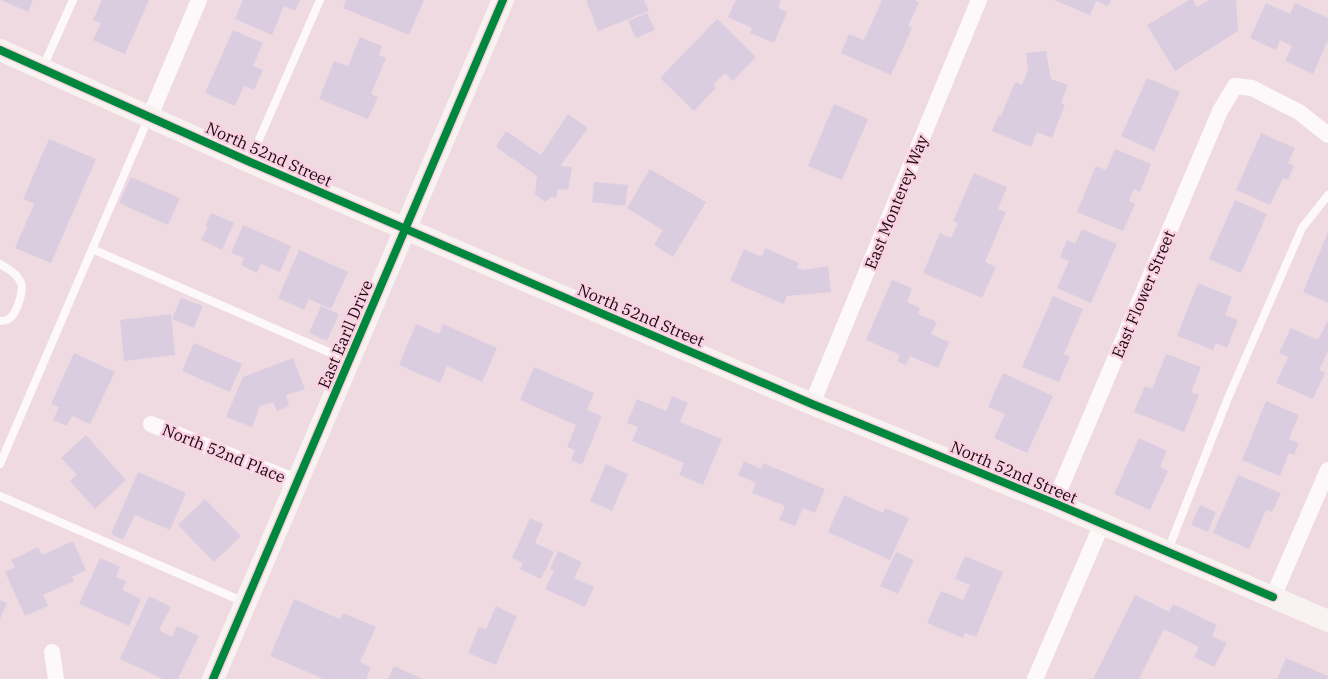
<svg xmlns="http://www.w3.org/2000/svg" width="1328" height="679" viewBox="0 0 1328 679" font-family="'IBM Plex Serif',serif">
<style>
.building{fill:#dacddf}
.lines{fill:none;stroke-linecap:round;stroke-linejoin:round}
.lane{stroke:#fdf9fb;stroke-width:8}
.street{stroke:#fdf9fb;stroke-width:16}
.secondary{stroke:#f8f2f1;stroke-width:22}
.cycleway-casing{stroke:#f9d1e0;stroke-width:11}
.cycleway{stroke:#00873e;stroke-width:8}
.labels{text-anchor:middle;stroke-width:5;stroke-linejoin:round;paint-order:stroke}
.street-label{font-size:16px;fill:#1b0610;stroke:#f9d1e0}
</style>
<rect width="100%" height="100%" fill="#f0dae2"/>
<path class="building" d="M1,0H33L28,12Z
M102,0H149L125,54L93,40L101,23L93,20Z
M243,0H300L295,11L284,6L272,35L235,19Z
M346,0H424L409,35L343,8Z
M586,0H644L649,11L598,31Z
M736,0H781L778,8L787,12L774,43L750,33L752,28L728,17Z
M882,0H915L919,2L908,26L912,28L891,75L841,53L849,34L864,40Z
M1054,0H1111L1108,6L1096,1L1090,15Z
M1189,0H1193L1197,7L1209,0H1236L1238,31L1175,71L1147,25Z
M1266,3L1290,14L1295,3L1328,18V40L1313,74L1285,61L1292,46L1280,40L1276,50L1250,38Z
M647,13L655,30L636,38L628,21Z
M717,19L756,57L733,81L725,73L713,85L716,88L694,111L660,78Z
M233,30L263,43L253,66L263,70L254,90L244,86L235,106L205,93Z
M360,37L382,46L379,55L386,58L371,94L378,97L368,119L319,99L334,61L348,66Z
M1046,51L1051,79L1068,85L1061,103L1065,105L1052,138L1037,132L1031,147L992,131L999,115L1001,116L1015,82L1022,85L1028,70L1026,53Z
M1147,78L1180,92L1154,151L1121,136Z
M834,104L868,119L842,180L808,166Z
M568,114L588,128L560,166L572,167L568,190L558,189L556,198L552,197L545,202L535,194L537,176L496,147L506,131L541,155Z
M1261,133L1295,148L1288,163L1294,166L1288,180L1283,178L1270,205L1236,190Z
M49,139L96,159L51,263L15,248L34,204L23,199Z
M1115,149L1151,164L1140,192L1134,189L1129,201L1135,204L1123,231L1077,212L1096,166L1106,170Z
M650,169L706,202L673,257L654,245L663,230L627,208Z
M974,173L1007,187L998,209L1006,212L985,262L996,267L982,298L923,273L940,233L951,238L958,223L953,221Z
M131,177L180,198L168,225L119,203Z
M594,182L628,185L625,206L592,202Z
M1235,200L1267,214L1241,273L1209,259Z
M211,213L234,223L222,250L201,240L208,227L205,226Z
M243,225L291,246L280,272L261,264L257,273L241,265L244,258L231,253Z
M1082,229L1117,244L1091,303L1057,288L1069,261L1060,257L1067,240L1075,244Z
M1328,232V303L1303,292Z
M765,248L799,263L797,268L804,270L828,266L831,292L787,296L784,304L730,281L744,249L762,257Z
M299,250L348,272L331,309L309,299L304,310L278,298Z
M892,280L912,288L907,302L920,308L918,314L937,322L931,334L949,342L938,368L910,356L906,365L897,361L900,355L866,340Z
M1198,283L1232,297L1225,315L1238,320L1227,348L1216,343L1213,350L1177,336Z
M1053,296L1083,309L1064,354L1070,357L1059,382L1022,367Z
M181,298L203,306L194,328L172,319Z
M321,306L339,314L327,341L309,333Z
M171,314L175,355L124,361L120,320Z
M1327,322H1328V351L1319,370L1325,373L1313,399L1276,383L1288,357L1279,353L1291,328L1318,340Z
M416,324L439,334L443,324L497,348L482,382L447,366L440,383L399,365Z
M194,343L242,364L230,392L182,371Z
M74,353L115,372L90,424L72,416L67,426L53,420L59,407L51,404Z
M1166,354L1201,367L1191,392L1199,395L1184,432L1134,412L1145,386L1152,389Z
M293,358L305,389L286,395L289,406L277,411L273,402L260,406L252,427L226,417L243,377Z
M534,367L594,393L587,410L602,416L582,465L571,460L575,450L567,447L576,425L520,400Z
M1003,373L1053,396L1027,453L994,438L1005,414L988,407Z
M672,396L688,403L680,422L722,439L703,485L679,475L684,463L632,441L638,427L627,423L637,399L666,411Z
M1266,401L1299,415L1289,439L1299,443L1294,455L1289,453L1280,476L1242,460Z
M86,435L126,480L95,509L70,481L77,475L61,458Z
M1139,438L1167,451L1160,467L1168,471L1150,510L1114,494Z
M744,461L761,469L763,463L825,489L815,513L803,508L795,526L779,520L785,506L752,493L756,483L738,475Z
M606,464L628,474L612,511L590,501Z
M138,472L186,493L170,530L135,515L123,540L111,534Z
M1238,475L1281,493L1272,512L1266,510L1249,549L1213,533Z
M844,495L883,513L885,508L909,518L890,560L828,532Z
M205,499L241,536L214,562L178,525Z
M1200,505L1216,512L1208,532L1191,525Z
M530,518L543,524L535,543L554,552L541,579L520,569L523,563L512,558Z
M73,541L86,570L72,577L74,581L43,595L48,606L25,616L5,572L15,567L11,560L38,547L42,555Z
M558,551L582,562L574,578L594,587L585,607L545,589L554,571L550,569Z
M896,552L914,560L898,594L880,586Z
M965,556L1003,572L976,637L965,633L963,638L927,623L941,591L963,600L970,585L955,579Z
M100,558L120,567L116,577L126,581L122,590L141,599L129,626L79,604Z
M1135,595L1169,612L1173,604L1217,625L1212,636L1227,643L1214,667L1194,657L1199,647L1164,629L1139,679H1093Z
M149,596L171,607L159,630L172,637L177,626L199,636L178,679H163L120,659Z
M294,599L340,619L343,613L376,627L360,662L371,667L366,679H324L270,656Z
M0,600L7,603L0,619Z
M496,606L517,616L496,665L468,653L479,627L486,629Z
M1286,658L1328,676L1327,679H1277Z
M394,666L423,679H388Z"/>
<g class="lines">
<path class="lane" d="M43,67L73,0
M250,160L320,0
M92,249L347,360
M0,264C8,269 17,273 21,283C24,290 17,312 11,317C8,320 3,321 0,321
M0,464L148,119
M0,496L244,602
M1168,550L1228,398L1302,228L1328,195"/>
<path class="street" d="M150,116L199,0
M812,404L979,0
M151,424L296,482
M1054,503L1220,111L1235,86L1252,88L1299,112L1328,135
M1273,597L1328,470
M52,652L56,679
M1035,679L1102,524"/>
<path class="secondary" d="M0,50L250,162L812,404L1054,503L1328,621
M213,679L503,0"/>
<g class="cycleway-casing">
<path id="cycleway" d="M0,50L250,162L812,404L1054,503L1273,597
M213,679L503,0"/>
</g>
<use href="#cycleway" class="cycleway"/>
</g>
<g class="labels">
<g class="street-label">
<text transform="translate(269 154) rotate(24)" y="6">North 52nd Street</text>
<text transform="translate(896 202) rotate(-68)" y="6">East Monterey Way</text>
<text transform="translate(1143 294) rotate(-67)" y="6">East Flower Street</text>
<text transform="translate(641 315) rotate(23)" y="6">North 52nd Street</text>
<text transform="translate(345 334) rotate(-67)" y="6">East Earll Drive</text>
<text transform="translate(224 453) rotate(22)" y="6">North 52nd Place</text>
<text transform="translate(1014 472) rotate(23)" y="6">North 52nd Street</text>
</g>
</g>
</svg>
